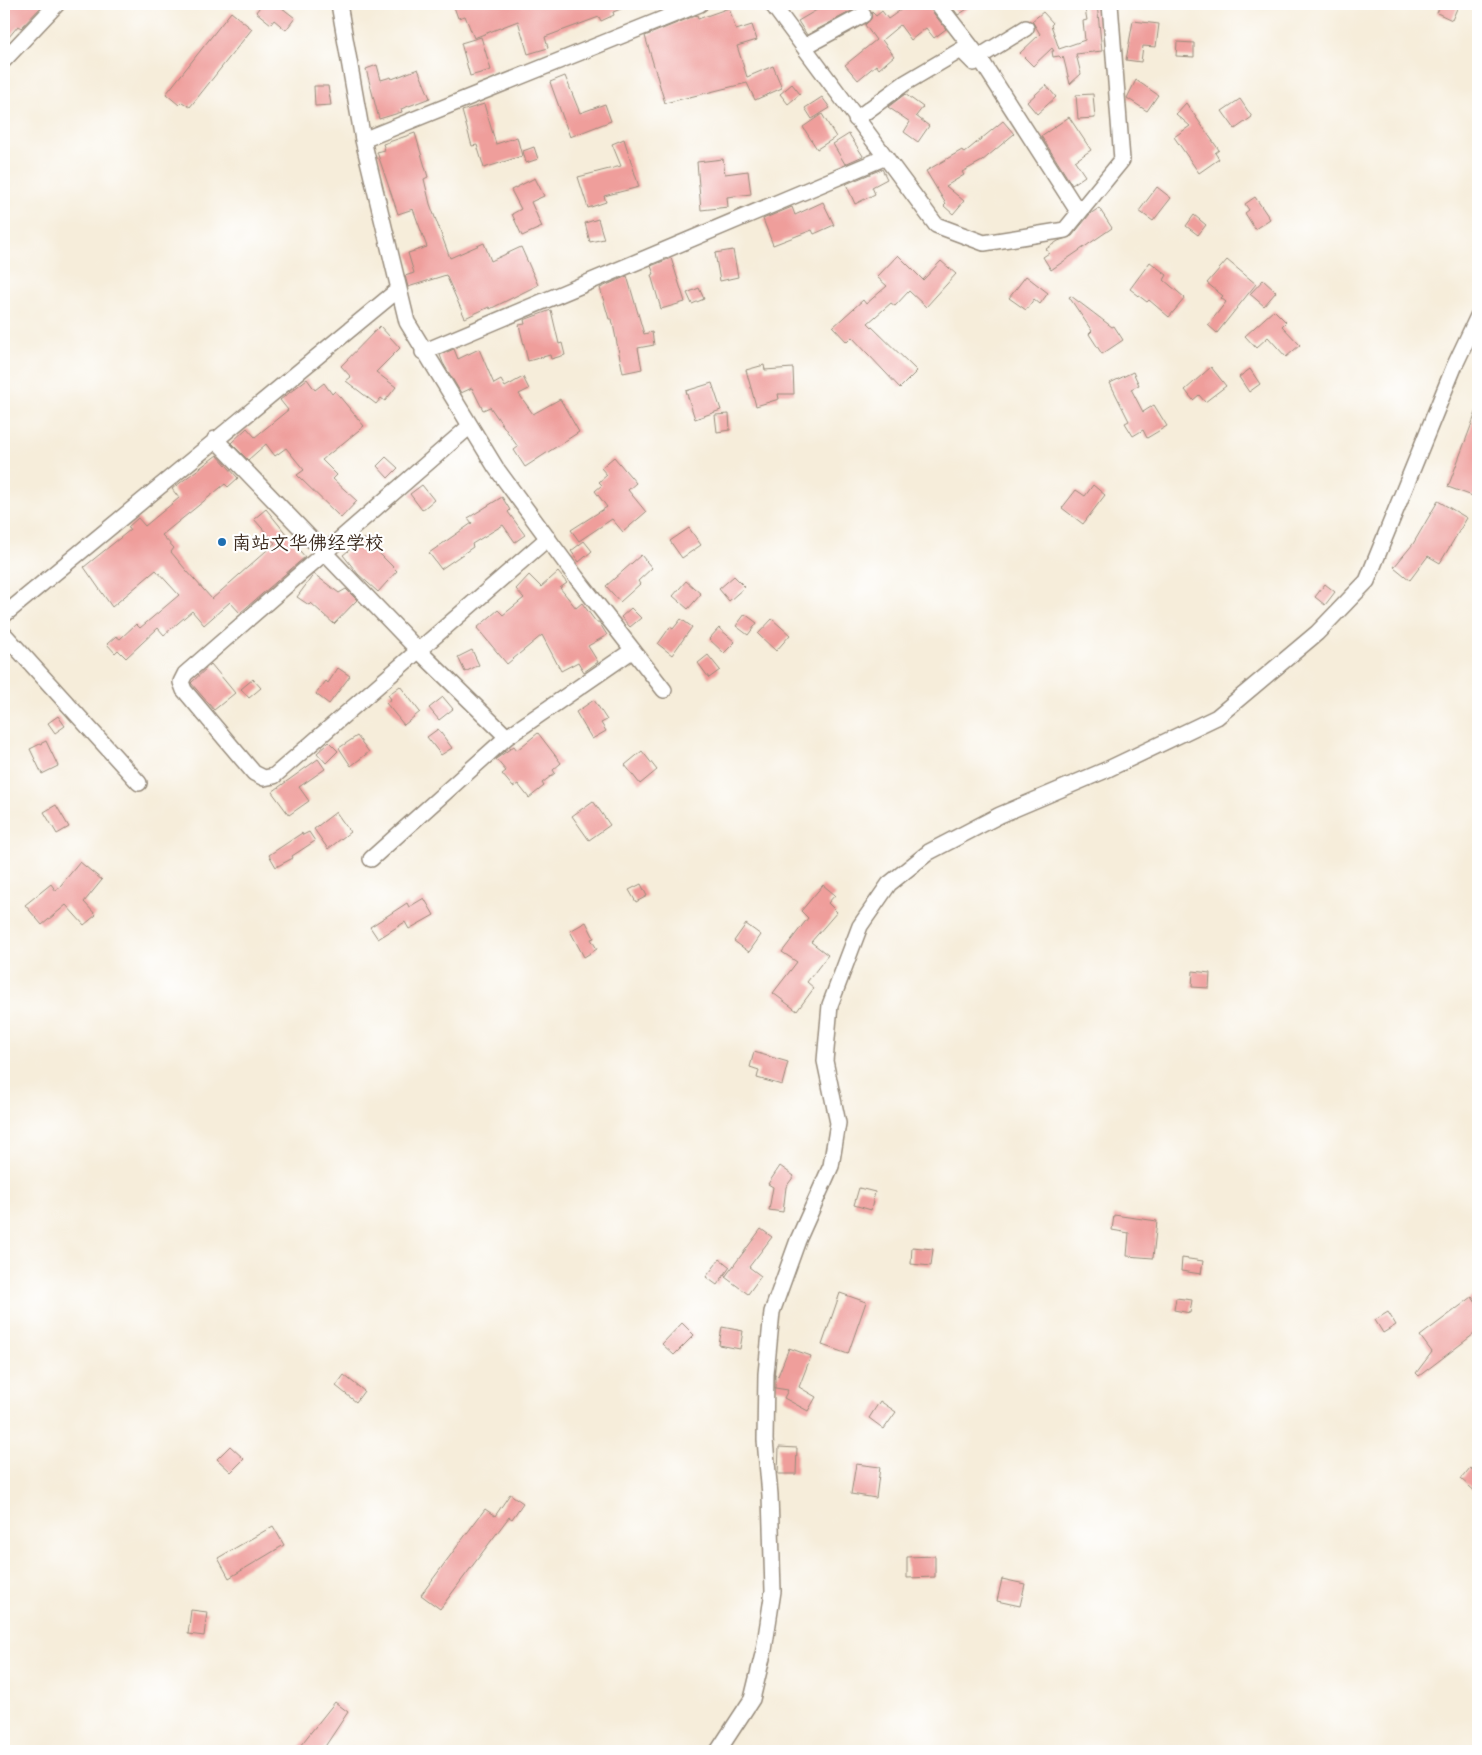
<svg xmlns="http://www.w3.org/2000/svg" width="1482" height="1755" viewBox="0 0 1482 1755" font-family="'Shantell Sans','LXGW WenKai TC',sans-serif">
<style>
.building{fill:#ef9e9b}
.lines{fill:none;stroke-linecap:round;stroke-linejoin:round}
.minor-casing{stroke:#988c7c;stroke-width:18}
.minor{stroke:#fff;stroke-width:15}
.poi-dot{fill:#1f6fb2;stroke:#fff;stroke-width:2}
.labels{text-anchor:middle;stroke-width:4.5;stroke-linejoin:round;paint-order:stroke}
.poi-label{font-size:19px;fill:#3b2a1e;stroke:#fff;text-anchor:start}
</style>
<rect width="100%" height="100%" fill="#fff"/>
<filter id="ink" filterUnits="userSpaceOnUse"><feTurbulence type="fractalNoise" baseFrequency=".02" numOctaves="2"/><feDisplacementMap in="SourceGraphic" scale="10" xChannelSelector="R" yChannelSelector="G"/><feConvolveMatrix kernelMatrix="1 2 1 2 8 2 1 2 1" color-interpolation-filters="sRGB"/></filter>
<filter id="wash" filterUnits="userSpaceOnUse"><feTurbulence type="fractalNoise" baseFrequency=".0096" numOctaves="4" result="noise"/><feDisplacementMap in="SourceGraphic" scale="20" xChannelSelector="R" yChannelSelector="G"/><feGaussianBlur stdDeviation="1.12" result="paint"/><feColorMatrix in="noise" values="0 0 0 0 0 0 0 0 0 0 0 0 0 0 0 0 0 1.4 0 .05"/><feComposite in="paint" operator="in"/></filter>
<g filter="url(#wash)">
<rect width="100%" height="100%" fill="#f6edda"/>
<g id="blocks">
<path class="building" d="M7,4H44L21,28L18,26L4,43V8Z
M262,4H277L295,18L286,30L274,20L271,24L256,12Z
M453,4H630L631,5L613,12L614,15L601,21L599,17L545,37L548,48L528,54L518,21L474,38L465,16L458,18Z
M827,4H874L868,7H859L807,35L798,21Z
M909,4H929L931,10L946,29L934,38L926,28L911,40L900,25L882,40L894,56L879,69L876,65L858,80L845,65L876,40L865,25L871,19L872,12L876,16L882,11L888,19Z
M950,4H975L958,15Z
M1084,4H1097L1102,51L1076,54L1081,74L1070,84L1063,56L1062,59L1059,56L1053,57L1052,51H1054L1052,48L1033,66L1020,53L1040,34L1032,21L1043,12L1053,23L1051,25L1059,49L1085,40L1083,21L1087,20Z
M1441,4H1459L1452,20L1437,13Z
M729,8L736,30L752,25L757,40L737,46L747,77L773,66L782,88L755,100L747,83L665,103L645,36L697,15L698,19Z
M231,12L252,29L190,107L182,102L179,105L166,94Z
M1133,21L1159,24L1156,47L1143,46L1141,62L1126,60Z
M481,37L491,70L470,76L461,43Z
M1177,42L1194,43V57L1176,56Z
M377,65L381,80L391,77L392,79L418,69L430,98L401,109L402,112L379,119L366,69Z
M565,76L580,113L605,104L611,121L570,137L550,82Z
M1136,80L1158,95L1147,111L1127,98Z
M792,84L800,94L788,104L780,94Z
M1046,85L1056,97L1037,114L1027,102Z
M314,86H328L331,105L315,106Z
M905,94L923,107L916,116L929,126L918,142L904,132L910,122L888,107Z
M1093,94L1095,118L1078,119L1076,95Z
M822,97L830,108L812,119L805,108Z
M1240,99L1252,117L1235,129L1222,111Z
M1186,103L1219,150L1215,153L1219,159L1199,173L1174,137L1190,126L1176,114Z
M484,104L496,144L517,137L522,156L484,168L477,145L472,146L462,111Z
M822,114L836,137L817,149L803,127Z
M1069,117L1091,150L1075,161L1085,176L1072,185L1041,136Z
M1003,121L1014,134L982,161L962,172L964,175L946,186L964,201L953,214L944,206L946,204L926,171L962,150L964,153Z
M415,133L428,177L424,179L430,204L450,258L484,243L491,261L521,247L538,285L490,309L489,307L465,318L446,275L408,287L405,276L414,273L408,253L427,247L413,209L398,214L377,152L385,150L383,144Z
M849,134L863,156L845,164L833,144Z
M624,139L639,187L604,196L606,202L588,208L578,177L621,166L612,144Z
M534,147L538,159L526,163L523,151Z
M723,159L725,174L748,171L751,194L727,197L728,207L701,210L697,162Z
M882,169L887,179L872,187L875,194L855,204L846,184Z
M535,178L544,196L531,202L542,227L522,236L512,214L521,209L511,190Z
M1157,187L1171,198L1153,221L1139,211Z
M1255,197L1270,219L1255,229L1245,213L1249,210L1245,204Z
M823,202L834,225L814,234L812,230L773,245L763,219L792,207L795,215Z
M1099,208L1112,228L1051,270L1043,257L1049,253L1046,249L1058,241L1072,236L1090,214Z
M1194,215L1206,225L1198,235L1186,226Z
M598,219L604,239L590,242L585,223Z
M733,250L738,277L720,281L715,253Z
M898,255L923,280L941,261L956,274L926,307L909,291L895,306L891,303L868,323L917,371L900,388L852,337L847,342L833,327L863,300L866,304L887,286L877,277Z
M671,258L685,302L661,309L651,275L654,274L651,266Z
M1227,260L1256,284L1217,333L1208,325L1226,302L1221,298L1223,296L1207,283Z
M1150,262L1167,275L1164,280L1185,298L1169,317L1149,300L1147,302L1130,289Z
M627,276L644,334L652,332L654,345L638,348L642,369L623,373L612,319H609L600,288Z
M1026,276L1048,293L1040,304L1034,299L1026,310L1009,298Z
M1263,280L1276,292L1264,306L1250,294Z
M699,288L704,299L692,304L687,293Z
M1071,296L1112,327L1114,326L1123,340L1102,354L1089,334L1092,331L1069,297Z
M551,310L559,344L562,343L565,355L551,359L550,355L528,361L519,325L525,324L524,320Z
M1274,310L1286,322L1282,326L1300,345L1286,357L1268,337L1256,348L1245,336Z
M380,326L400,348L376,372L396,387L385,401L381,398L376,404L346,381L351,377L341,366Z
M454,349L458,359L479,349L494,384L501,380L505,387L523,377L529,389L519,394L533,414L560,399L579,432L525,467L514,450L518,447L490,407L483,410L472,388L461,393L443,363L440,355Z
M764,365L765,370L793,368L794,394H778L779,399L756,406L746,370Z
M1211,367L1226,386L1205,402L1199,395L1193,400L1185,390Z
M1250,369L1260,384L1249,392L1239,377Z
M1133,372L1139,385L1131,389L1143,412L1154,405L1167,426L1147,438L1143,430L1133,436L1125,423L1129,421L1110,383Z
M307,379L315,390L324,383L332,394L335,391L364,426L322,460L337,475L333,479L357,501L341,518L297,475L304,470L286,448L275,456L266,444L248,460L231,443L247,428L255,437L288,410L280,400Z
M712,383L721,410L695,419L686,391Z
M1477,410H1478V498L1448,487Z
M729,414L730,430L717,432L715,415Z
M217,455L238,478L228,487L225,484L162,535L174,548L171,552L186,570L212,599L275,543L254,519L266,509L305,557L240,613L230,602L204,625L192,611L164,635L158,628L126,658L118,650L115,653L107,644L116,636L120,639L136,624L140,628L179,595L156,570L112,607L84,567L130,530L128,527L138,518L145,526L179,498L172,489Z
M386,457L398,468L388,478L377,466Z
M614,457L636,483L628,490L646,512L623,532L612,519L579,541L571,530L607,507L595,491L602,485L599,482L607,475L601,468Z
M422,485L434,500L422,510L410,494Z
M1093,485L1105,495L1083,524L1062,508L1076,490L1085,496Z
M502,497L510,510L508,512L525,535L515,542L503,525L472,544L473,547L441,569L429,553L472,523L468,518Z
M1438,501L1467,518L1440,563L1428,556L1410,580L1394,567L1413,544Z
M689,528L701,545L682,558L670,541Z
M364,538L397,571L378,592L358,574L343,555Z
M584,541L592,551L579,562L571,551Z
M641,555L652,568L638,581L640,584L620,602L606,586Z
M558,572L567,583L560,588L576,608L582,603L596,622H599L607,635L588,646L598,662L584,672L578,662L561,671L542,635L507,664L477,628L498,610L503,615L524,598L516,589L529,575L541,587Z
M314,574L339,593L346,589L357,600L334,624L311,603L309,605L297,597Z
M734,576L745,587L729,601L719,589Z
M686,581L701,594L688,609L673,596Z
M1325,584L1335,592L1325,605L1315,597Z
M631,608L641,618L630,627L621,617Z
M745,614L757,623L748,635L736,626Z
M681,619L692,627L672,655L658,644L670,627L673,629Z
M772,619L790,635L776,651L758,634Z
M719,628L735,642L724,653L709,639Z
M472,650L479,665L465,672L458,657Z
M708,655L720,670L709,678L698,663Z
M211,664L235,693L214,710L191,683Z
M338,668L350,676L329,704L316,694L326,681L328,683Z
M253,679L261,688L249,698L241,689Z
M400,686L420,712L404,725L386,703L391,699L388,695Z
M443,697L453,709L439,720L429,708Z
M594,700L607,720L601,723L606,731L592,739L576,712Z
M58,716L65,726L55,733L48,723Z
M438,729L452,748L441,755L427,737Z
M538,733L561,763L553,770L555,773L542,783L544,786L529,798L518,784L513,787L502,774L506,771L496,759L514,746L517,750Z
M357,736L369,752L351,766L339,748Z
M46,741L58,766L42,774L30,749Z
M329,742L338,751L326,763L317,753Z
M642,751L657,770L640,784L625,765Z
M318,759L325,769L299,787L309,801L289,815L272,792Z
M593,801L610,825L589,840L572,816Z
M56,805L69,827L57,834L44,812Z
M336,812L350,832L328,849L314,829Z
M309,832L315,841L292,856L293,858L276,867L269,855L302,833L303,835Z
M80,862L102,880L84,902L96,915L84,925L66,905L42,925L25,905L51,884L56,891Z
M641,884L647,896L636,902L629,890Z
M823,885L835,895L828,903L837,912L811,942L828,955L807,982L814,988L797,1011L773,993L797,962L782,952L808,918L801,911Z
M424,898L434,915L409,929L405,922L378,939L370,927L407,903L409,907Z
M586,922L594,938L591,939L597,949L584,957L570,931Z
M746,924L761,935L749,952L734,941Z
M1193,971L1210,973L1209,988L1192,987Z
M754,1052L788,1062L782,1085L757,1078L759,1070L750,1067Z
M780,1166L794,1176L786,1187L783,1212L769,1210L773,1187L768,1184Z
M859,1188L875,1192L871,1210L854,1205Z
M1114,1215L1157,1221L1153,1258L1127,1256L1129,1233L1112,1230Z
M761,1229L772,1237L749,1267L761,1276L748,1294L725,1277Z
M912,1247L933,1249L931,1266L911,1264Z
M1182,1258L1203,1261L1201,1274L1181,1271Z
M720,1259L730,1267L717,1285L706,1277Z
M840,1293L866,1302L848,1354L822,1345Z
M1472,1297L1478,1306V1331L1419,1376L1416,1373L1432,1352L1420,1336Z
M1176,1298L1192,1300L1190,1313L1174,1310Z
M1388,1312L1396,1325L1383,1333L1375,1320Z
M682,1323L694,1335L674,1355L662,1344Z
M722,1327L743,1331L740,1349L719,1345Z
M789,1348L811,1356L799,1387L816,1397L808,1411L784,1398L788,1390L775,1388V1375L778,1376Z
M344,1375L364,1391L356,1402L336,1386Z
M880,1401L896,1412L884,1429L869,1418Z
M230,1446L244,1459L231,1472L217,1459Z
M779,1447L797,1448L796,1474H778Z
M856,1464L880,1467L876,1498L851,1494Z
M1470,1468L1478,1475V1494L1461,1479Z
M510,1494L523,1503L512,1519L509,1517L440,1609L421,1595L485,1509L495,1516Z
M273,1526L284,1545L229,1578L218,1558Z
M935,1556V1577L907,1578V1557Z
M1002,1579L1025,1584L1020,1606L997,1601Z
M191,1610L207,1612L204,1636L188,1634Z
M335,1702L348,1712L322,1751H296Z"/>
</g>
</g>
<g filter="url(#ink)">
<use href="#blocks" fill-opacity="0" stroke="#988c7c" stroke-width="1"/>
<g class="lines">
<g class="minor-casing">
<path id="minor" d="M339,4L363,140L407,322L496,468L576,577L664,690
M772,4L936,225L984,243L1065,230L1122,160L1110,4
M938,4L979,57L1079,213
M804,47L863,15
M4,60L57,4
M856,119L905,83L961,50L974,63L979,57L1026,28
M363,140L700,4
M423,352L886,157
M470,426L185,674L181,682L184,690L254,773L264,778L274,776L548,538
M215,439L417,649L507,737
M4,615L399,289
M4,634L139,783
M371,859L507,737L633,650
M718,1751L752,1699L764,1650L773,1591L770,1495L765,1440L766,1374L772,1312L798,1240L831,1166L838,1123L825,1061L830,1005L860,926L889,884L929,852L1000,815L1106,770L1217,717L1317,633L1367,581L1454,367L1478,316"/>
</g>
<use href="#minor" class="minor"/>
</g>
</g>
<circle class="poi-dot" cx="222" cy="542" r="5"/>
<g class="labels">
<g class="poi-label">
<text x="232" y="549">南站文华佛经学校</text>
</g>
</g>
<rect width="1482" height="1755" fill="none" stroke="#fff" stroke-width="20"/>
</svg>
